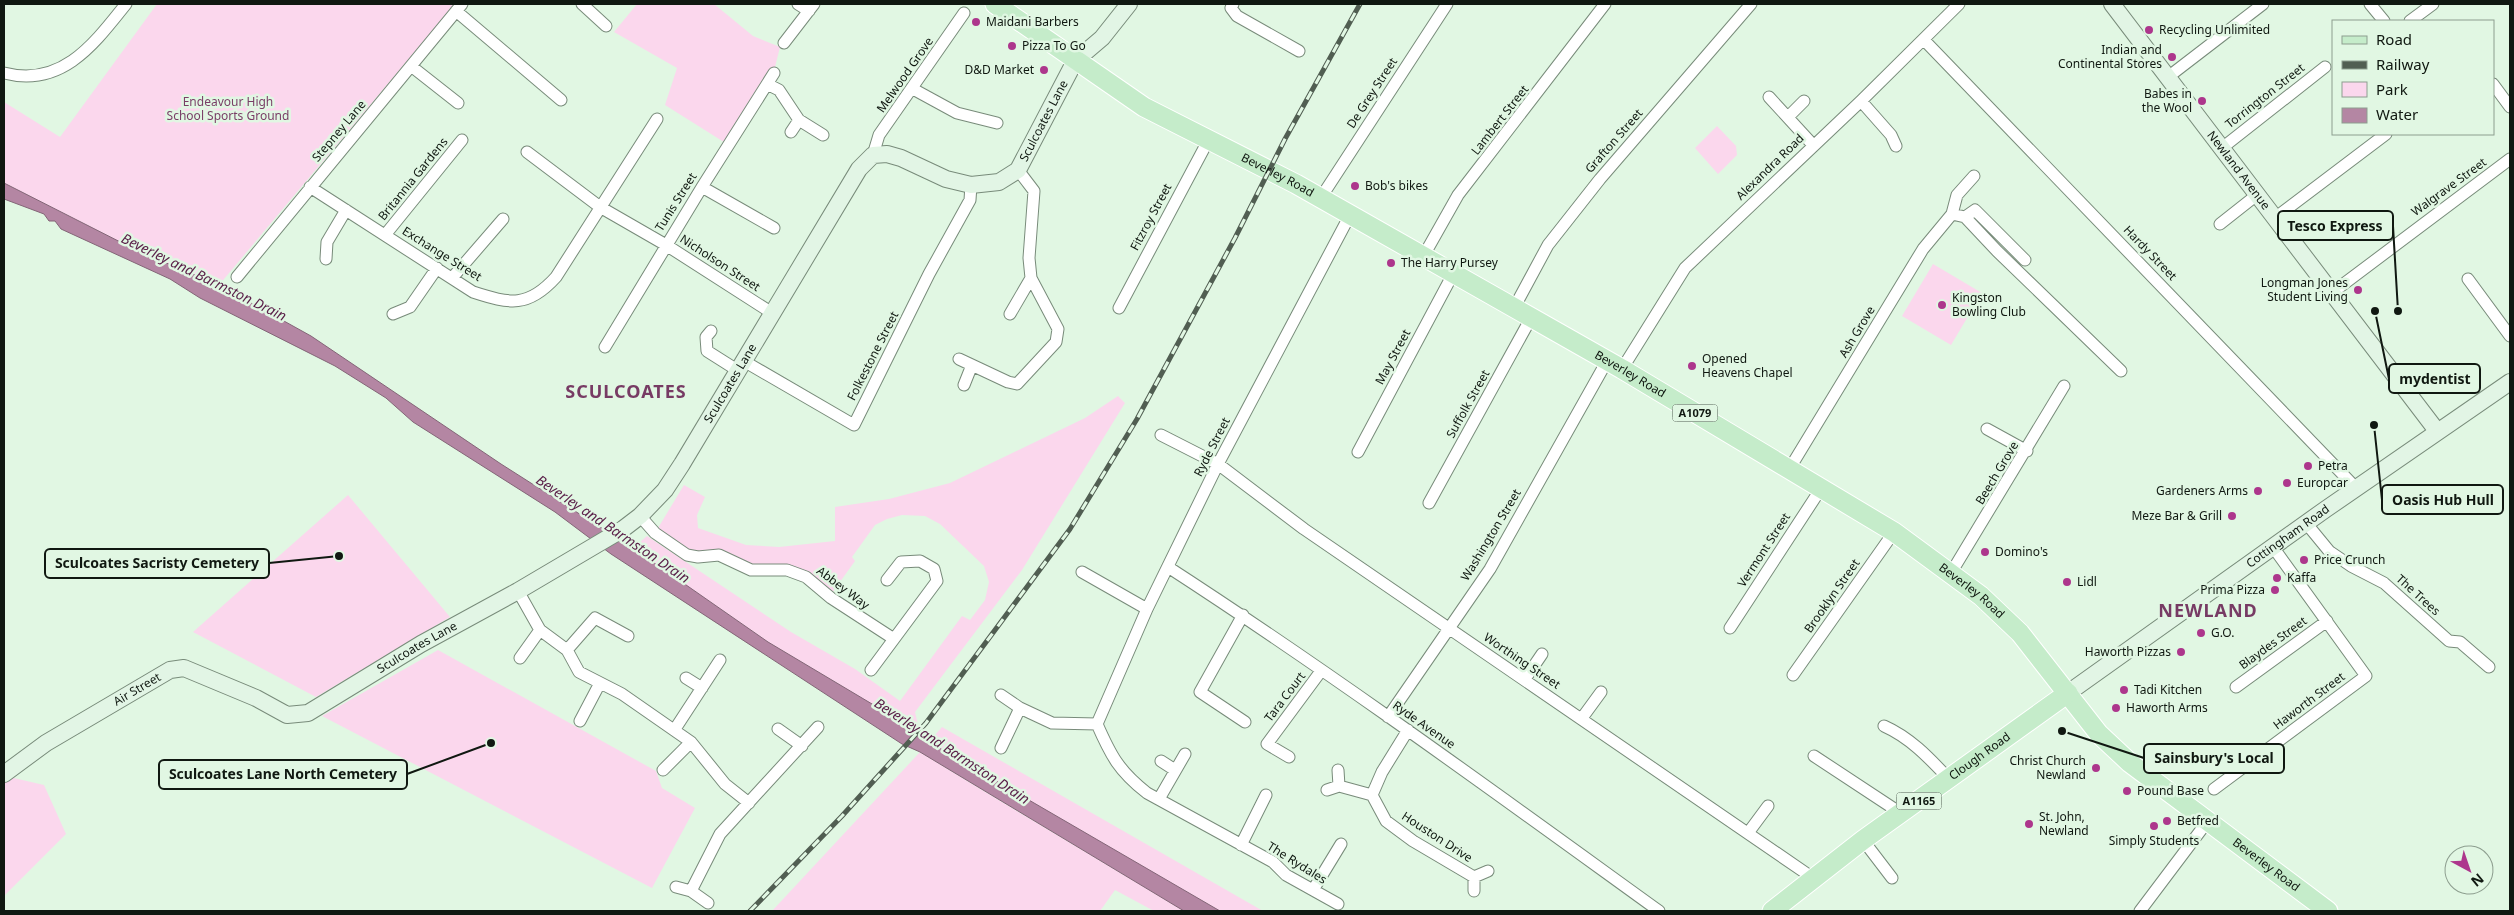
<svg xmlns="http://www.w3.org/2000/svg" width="2514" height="915" viewBox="0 0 2514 915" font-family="'Noto Sans',sans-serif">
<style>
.green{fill:#fbd7ed}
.water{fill:#b486a3;stroke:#836577}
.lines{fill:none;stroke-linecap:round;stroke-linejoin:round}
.street-casing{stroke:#788b7a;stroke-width:13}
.secondary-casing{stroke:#788b7a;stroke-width:18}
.primary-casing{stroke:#fff;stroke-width:21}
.street{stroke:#fff;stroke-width:11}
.secondary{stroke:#e2f5e5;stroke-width:16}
.primary{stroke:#c5ecca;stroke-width:19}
.rail-casing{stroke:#515e52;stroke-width:5}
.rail{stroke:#e1f7e3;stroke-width:3;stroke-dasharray:9;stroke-linecap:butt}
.poi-dot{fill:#ad368c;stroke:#e1f7e3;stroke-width:2}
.labels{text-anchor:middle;stroke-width:5;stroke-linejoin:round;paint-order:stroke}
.shield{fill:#e1f7e3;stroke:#4f5b50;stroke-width:1}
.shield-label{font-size:11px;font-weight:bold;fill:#101811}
.poi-label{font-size:12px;fill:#101811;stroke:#e1f7e3;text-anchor:start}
.street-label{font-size:12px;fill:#101811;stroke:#e1f7e3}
.park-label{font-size:12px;fill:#7a3e67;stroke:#e1f7e3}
.water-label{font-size:14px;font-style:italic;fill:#5b214a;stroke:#e1f7e3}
.district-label{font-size:18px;font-weight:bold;letter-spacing:1px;fill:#773b64;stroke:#e1f7e3}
.leader{fill:none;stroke:#101811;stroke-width:2}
.callout-dot{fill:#101811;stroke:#e1f7e3;stroke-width:2}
.callout{fill:#e1f7e3;stroke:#101811;stroke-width:2}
.callout-label{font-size:14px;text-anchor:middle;font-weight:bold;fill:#101811}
</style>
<rect width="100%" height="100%" fill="#e1f7e3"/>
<path class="green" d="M157,4H455L219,285L140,252L4,183V102L60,137Z
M637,4H714L753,36L780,47L774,71L727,144L665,105L677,68L614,32Z
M1717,126L1736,146L1737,155L1718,174L1695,148Z
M1933,264L1982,293L1951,345L1902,316Z
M1118,396L1125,403L1022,570L915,712L918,725L914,729L768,642L633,548L647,536L791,632L855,669L900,701L962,616L970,620L985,600L989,582L984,566L940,524L925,516L902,515L887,519L875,525L852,557L855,561L832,593L798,569L763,570L701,556L655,533L684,485L705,497L697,515L698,528L746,545L779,547L835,541V507L889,499L950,483L1085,418Z
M348,495L450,617L316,697L193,632Z
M438,650L656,771L662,788L695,808L652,888L322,716Z
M942,727L1263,911H1220L1193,896L929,742Z
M920,752C1007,806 1096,858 1184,911H1154L1115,890L1100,911H772Z
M5,776L44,785L66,834L4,896Z"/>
<path class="water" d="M4,183L140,252L219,285L311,336L501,464L633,548L768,642L914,729L929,742L1220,911H1184L920,752L902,744L611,554L555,512L413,422L386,398L335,366L200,298L170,279L61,229L55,221H49L44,214L4,199Z"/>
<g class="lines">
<g class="street-casing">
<path id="street" d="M582,4L606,26
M798,4L809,11
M1233,4L1231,8L1237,16L1299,51
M2370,4L2384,21
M456,11L561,100
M2410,21L2433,4
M1924,40L2356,488
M784,43L814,4
M411,66L458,103
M4,73C62,88 94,44 126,4
M2168,77L2263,4
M767,84L779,90L799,120L823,135
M2493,84L2510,107
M913,89L957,113L997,123
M1769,97L1813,145
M1861,101L1891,135L1896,146
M1788,117L1804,101
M791,132L799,120
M2222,148L2325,67
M527,152L600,207L666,245L772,313
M873,155L879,135L964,13
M310,187L473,292C510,304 528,308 556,277L657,119
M702,187L774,228
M1320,199L1447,4
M1952,214L1957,195L1974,176
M1965,217L1975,210L2025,260
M2275,218L2386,134
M2220,224L2258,194
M385,235L462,140
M1423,257L1458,195L1605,4
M326,259L327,242L346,210
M237,277L462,4
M452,278L503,219
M2468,279L2510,336
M2333,292L2510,159
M1119,308L1209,139
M1514,308L1548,245L1600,179L1751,4
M393,314L410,307L437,268
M1010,314L1031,278
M711,331L706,337L707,351L737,370
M605,347L702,187L774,73
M959,359L1008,382L1017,384L1056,342L1058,329L1031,278L1029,258L1034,191L1018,170
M742,360L854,425L929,274L970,200L971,185
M1622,369L1685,268L1861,101L1959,4
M964,385L972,365
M1987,429L2027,451
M1161,435L1218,464L1304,529L1813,878
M1358,452L1453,274
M1790,468L1923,249L1952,214L1965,217L1997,251L2121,371
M1429,503L1531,318
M640,516L655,533L687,555L698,557L719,555L751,570H787L806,577L831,598L894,639
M2306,523L2329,551L2351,566L2384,583L2449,641L2460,642L2489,667
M1168,567C1336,676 1497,794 1659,911
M1082,572L1147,609
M1951,573L2064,386
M518,591L540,630L567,650L595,618L628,636
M1243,615L1200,692L1245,722
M1730,628L1822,487
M567,650L579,672L622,694L691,742L725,784L749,803
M520,658L540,630
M871,670L937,581L934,569L920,561L901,562L887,580
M1793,675L1894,532
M686,678L702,688
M1525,679L1542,654
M2236,687L2327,621
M1001,695L1020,708
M1388,717L1490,569L1607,361
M1582,718L1601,692
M580,721L600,683
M1884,726C1911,738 1930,759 1950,780
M675,729L720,660
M778,729L802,746
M1408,730L1382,772L1372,795L1386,821L1413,841L1474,877
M1001,748L1020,708L1052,723L1097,724
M1814,756L1902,814
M1289,757L1267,744L1321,671
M1161,761L1175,770
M663,770L691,742
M1339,786L1372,795
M2214,789L2366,676L2273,547
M1327,790L1339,786L1338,770
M1159,799L1185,754
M1748,833L1768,806
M1863,840L1892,878
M1241,845L1266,795
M676,887L691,891L708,903
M1313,890L1341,844
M691,891L720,834L818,727
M1474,891V877L1488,871
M1338,904L1286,875L1273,862L1147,793C1119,771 1111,756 1097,724L1147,609L1218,464L1350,215
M2140,911L2207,822"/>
</g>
<g class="secondary-casing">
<g id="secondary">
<path id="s1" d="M2112,4L2437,431"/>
<path id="s2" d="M2068,693L2326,509L2510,382"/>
<path id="s3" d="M4,774L46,743L170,670L184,668L256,698L287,715L308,713L421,644L518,591L623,529L640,516L665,490L682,464L859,169L873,155L887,154L901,158L946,179L971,185L999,182L1018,170L1075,61L1102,38L1129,4"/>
</g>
</g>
<g class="primary-casing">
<g id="primary">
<path id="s4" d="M995,4L1144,107L1296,184L1622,369L1894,532L1981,596L2020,633L2099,734L2130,763L2328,911"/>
<path id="s5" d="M1772,911L1863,840L2068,693"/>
</g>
</g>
<use href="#street" class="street"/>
<use href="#secondary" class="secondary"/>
<use href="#primary" class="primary"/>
<g class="rail-casing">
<path id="rail" d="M750,911L842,816L926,723L1070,529L1137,419L1235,238L1285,139L1360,4"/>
</g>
<use href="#rail" class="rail"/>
</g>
<g class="poi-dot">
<circle cx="976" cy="22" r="5"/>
<circle cx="2149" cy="30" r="5"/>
<circle cx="1012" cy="46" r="5"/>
<circle cx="2172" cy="57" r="5"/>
<circle cx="1044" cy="70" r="5"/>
<circle cx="2202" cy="101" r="5"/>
<circle cx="1355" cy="186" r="5"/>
<circle cx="1391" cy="263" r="5"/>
<circle cx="2358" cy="290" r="5"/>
<circle cx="1942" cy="305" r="5"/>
<circle cx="1692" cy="366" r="5"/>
<circle cx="2308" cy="466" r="5"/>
<circle cx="2287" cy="483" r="5"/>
<circle cx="2258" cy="491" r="5"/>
<circle cx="2232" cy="516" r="5"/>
<circle cx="1985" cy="552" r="5"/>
<circle cx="2304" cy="560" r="5"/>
<circle cx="2277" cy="578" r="5"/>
<circle cx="2067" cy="582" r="5"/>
<circle cx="2275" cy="590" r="5"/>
<circle cx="2201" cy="633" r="5"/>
<circle cx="2181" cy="652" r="5"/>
<circle cx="2124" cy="690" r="5"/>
<circle cx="2116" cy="708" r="5"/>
<circle cx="2096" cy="768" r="5"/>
<circle cx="2127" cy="791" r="5"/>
<circle cx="2167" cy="821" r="5"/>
<circle cx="2029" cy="824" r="5"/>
<circle cx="2154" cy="826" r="5"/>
</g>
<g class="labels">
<g class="shield">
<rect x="1672.5" y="404.5" width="45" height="17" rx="4"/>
<rect x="1896.5" y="792.5" width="45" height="17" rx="4"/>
</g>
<g class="shield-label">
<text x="1695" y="417">A1079</text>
<text x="1919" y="805">A1165</text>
</g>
<g class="poi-label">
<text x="986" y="26">Maidani Barbers</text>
<text x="2159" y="34">Recycling Unlimited</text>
<text x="1022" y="50">Pizza To Go</text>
<text x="2162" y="54" text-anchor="end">Indian and<tspan x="2162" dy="14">Continental Stores</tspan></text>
<text x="1034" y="74" text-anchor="end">D&amp;D Market</text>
<text x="2192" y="98" text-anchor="end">Babes in<tspan x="2192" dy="14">the Wool</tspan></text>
<text x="1365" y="190">Bob's bikes</text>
<text x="1401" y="267">The Harry Pursey</text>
<text x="2348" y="287" text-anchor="end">Longman Jones<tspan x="2348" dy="14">Student Living</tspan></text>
<text x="1952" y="302">Kingston<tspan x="1952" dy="14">Bowling Club</tspan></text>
<text x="1702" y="363">Opened<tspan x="1702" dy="14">Heavens Chapel</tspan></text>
<text x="2318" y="470">Petra</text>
<text x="2297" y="487">Europcar</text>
<text x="2248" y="495" text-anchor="end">Gardeners Arms</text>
<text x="2222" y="520" text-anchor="end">Meze Bar &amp; Grill</text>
<text x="1995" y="556">Domino's</text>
<text x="2314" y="564">Price Crunch</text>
<text x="2287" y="582">Kaffa</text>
<text x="2077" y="586">Lidl</text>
<text x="2265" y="594" text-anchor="end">Prima Pizza</text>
<text x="2211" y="637">G.O.</text>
<text x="2171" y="656" text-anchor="end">Haworth Pizzas</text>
<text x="2134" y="694">Tadi Kitchen</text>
<text x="2126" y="712">Haworth Arms</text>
<text x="2086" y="765" text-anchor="end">Christ Church<tspan x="2086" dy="14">Newland</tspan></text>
<text x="2137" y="795">Pound Base</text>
<text x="2039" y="821">St. John,<tspan x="2039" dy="14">Newland</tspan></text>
<text x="2177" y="825">Betfred</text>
<text x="2154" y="845" text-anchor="middle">Simply Students</text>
</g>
<g class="street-label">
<text transform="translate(905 75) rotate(-55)" y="4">Melwood Grove</text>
<text transform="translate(1372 93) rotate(-57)" y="4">De Grey Street</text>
<text transform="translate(2265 96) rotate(-38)" y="4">Torrington Street</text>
<text transform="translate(1500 120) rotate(-52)" y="4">Lambert Street</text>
<text dy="4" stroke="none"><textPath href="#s3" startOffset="1372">Sculcoates Lane</textPath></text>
<text transform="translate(339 131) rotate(-50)" y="4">Stepney Lane</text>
<text transform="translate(1614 141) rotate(-49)" y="4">Grafton Street</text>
<text transform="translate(1770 167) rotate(-44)" y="4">Alexandra Road</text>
<text dy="4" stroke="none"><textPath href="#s1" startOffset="209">Newland Avenue</textPath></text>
<text dy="4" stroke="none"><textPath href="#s4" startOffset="331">Beverley Road</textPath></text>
<text transform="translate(413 179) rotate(-51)" y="4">Britannia Gardens</text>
<text transform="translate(2449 187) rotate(-36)" y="4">Walgrave Street</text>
<text transform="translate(676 202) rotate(-58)" y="4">Tunis Street</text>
<text transform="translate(1151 217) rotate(-62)" y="4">Fitzroy Street</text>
<text transform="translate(2150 253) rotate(46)" y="4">Hardy Street</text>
<text transform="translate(442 254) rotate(32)" y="4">Exchange Street</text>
<text transform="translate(720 263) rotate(33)" y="4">Nicholson Street</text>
<text transform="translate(1857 332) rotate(-59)" y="4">Ash Grove</text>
<text transform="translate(873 356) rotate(-63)" y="4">Folkestone Street</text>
<text transform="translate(1393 357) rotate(-62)" y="4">May Street</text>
<text dy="4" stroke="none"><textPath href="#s4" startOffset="736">Beverley Road</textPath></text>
<text dy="4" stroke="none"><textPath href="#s3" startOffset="892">Sculcoates Lane</textPath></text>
<text transform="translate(1468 404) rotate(-61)" y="4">Suffolk Street</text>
<text transform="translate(1212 447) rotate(-63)" y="4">Ryde Street</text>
<text transform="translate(1997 473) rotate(-59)" y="4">Beech Grove</text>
<text transform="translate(1491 535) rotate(-59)" y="4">Washington Street</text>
<text dy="4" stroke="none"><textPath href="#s2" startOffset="270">Cottingham Road</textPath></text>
<text transform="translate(1764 550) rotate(-57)" y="4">Vermont Street</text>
<text transform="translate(843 588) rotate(37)" y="4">Abbey Way</text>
<text dy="4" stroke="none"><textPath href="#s4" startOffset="1141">Beverley Road</textPath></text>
<text transform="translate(2418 595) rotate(42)" y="4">The Trees</text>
<text transform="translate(1832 596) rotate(-55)" y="4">Brooklyn Street</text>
<text transform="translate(2273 643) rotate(-36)" y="4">Blaydes Street</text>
<text dy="4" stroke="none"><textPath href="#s3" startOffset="472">Sculcoates Lane</textPath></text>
<text transform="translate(1522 661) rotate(34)" y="4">Worthing Street</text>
<text dy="4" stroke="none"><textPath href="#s3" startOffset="158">Air Street</textPath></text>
<text transform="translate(1285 697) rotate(-53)" y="4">Tara Court</text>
<text transform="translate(2309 701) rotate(-37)" y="4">Haworth Street</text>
<text transform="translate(1424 725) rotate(35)" y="4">Ryde Avenue</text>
<text dy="4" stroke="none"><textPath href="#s5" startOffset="259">Clough Road</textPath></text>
<text transform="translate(1437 837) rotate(33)" y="4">Houston Drive</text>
<text transform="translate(1297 863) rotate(32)" y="4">The Rydales</text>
<text dy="4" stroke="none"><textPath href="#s4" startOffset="1546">Beverley Road</textPath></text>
</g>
<g class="park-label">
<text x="228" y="106">Endeavour High<tspan x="228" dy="14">School Sports Ground</tspan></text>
</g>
<g class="water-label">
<text transform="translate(204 277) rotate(26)" y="5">Beverley and Barmston Drain</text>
<text transform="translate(613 529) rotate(34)" y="5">Beverley and Barmston Drain</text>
<text transform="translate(952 751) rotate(33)" y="5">Beverley and Barmston Drain</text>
</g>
<g class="district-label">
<text x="626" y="398">SCULCOATES</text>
<text x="2208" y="617">NEWLAND</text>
</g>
</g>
<path class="leader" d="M2398 311L2393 226M2375 311L2389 379M2374 425L2382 500M339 556L269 563M2062 731L2144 758M491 743L407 774"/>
<g class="callout-dot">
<circle cx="2398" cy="311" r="5"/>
<circle cx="2375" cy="311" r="5"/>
<circle cx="2374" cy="425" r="5"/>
<circle cx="339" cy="556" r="5"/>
<circle cx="2062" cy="731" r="5"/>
<circle cx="491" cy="743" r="5"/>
</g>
<g class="callout">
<rect x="2278" y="211" width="115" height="29" rx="5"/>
<rect x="2389" y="364" width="91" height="29" rx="5"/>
<rect x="2382" y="485" width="121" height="29" rx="5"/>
<rect x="45" y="549" width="224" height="29" rx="5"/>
<rect x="2144" y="744" width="140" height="29" rx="5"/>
<rect x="159" y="760" width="248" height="29" rx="5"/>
</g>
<g class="callout-label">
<text x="2335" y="231">Tesco Express</text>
<text x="2435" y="384">mydentist</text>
<text x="2443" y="505">Oasis Hub Hull</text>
<text x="157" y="568">Sculcoates Sacristy Cemetery</text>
<text x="2214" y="763">Sainsbury's Local</text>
<text x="283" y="779">Sculcoates Lane North Cemetery</text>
</g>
<rect width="2514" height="915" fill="none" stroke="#101811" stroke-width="10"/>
<rect x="2332" y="20" width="162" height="115" fill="#e1f7e3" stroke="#8d9e8f"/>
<rect x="2342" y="36" width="25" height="8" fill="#c5ecca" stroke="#8d9e8f"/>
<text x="2376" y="45" font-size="15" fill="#101811">Road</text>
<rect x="2342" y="61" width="25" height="8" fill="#515e52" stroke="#8d9e8f"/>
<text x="2376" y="70" font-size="15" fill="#101811">Railway</text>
<rect x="2342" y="82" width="25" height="15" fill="#fbd7ed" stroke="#8d9e8f"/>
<text x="2376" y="95" font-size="15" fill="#101811">Park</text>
<rect x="2342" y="108" width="25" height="15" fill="#b486a3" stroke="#8d9e8f"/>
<text x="2376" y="120" font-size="15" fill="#101811">Water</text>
<g transform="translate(2469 870) rotate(140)"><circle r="24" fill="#e1f7e3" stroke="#8d9e8f"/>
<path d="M0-4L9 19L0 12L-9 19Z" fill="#ad368c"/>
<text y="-8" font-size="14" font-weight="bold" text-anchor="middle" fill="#101811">N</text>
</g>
</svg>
